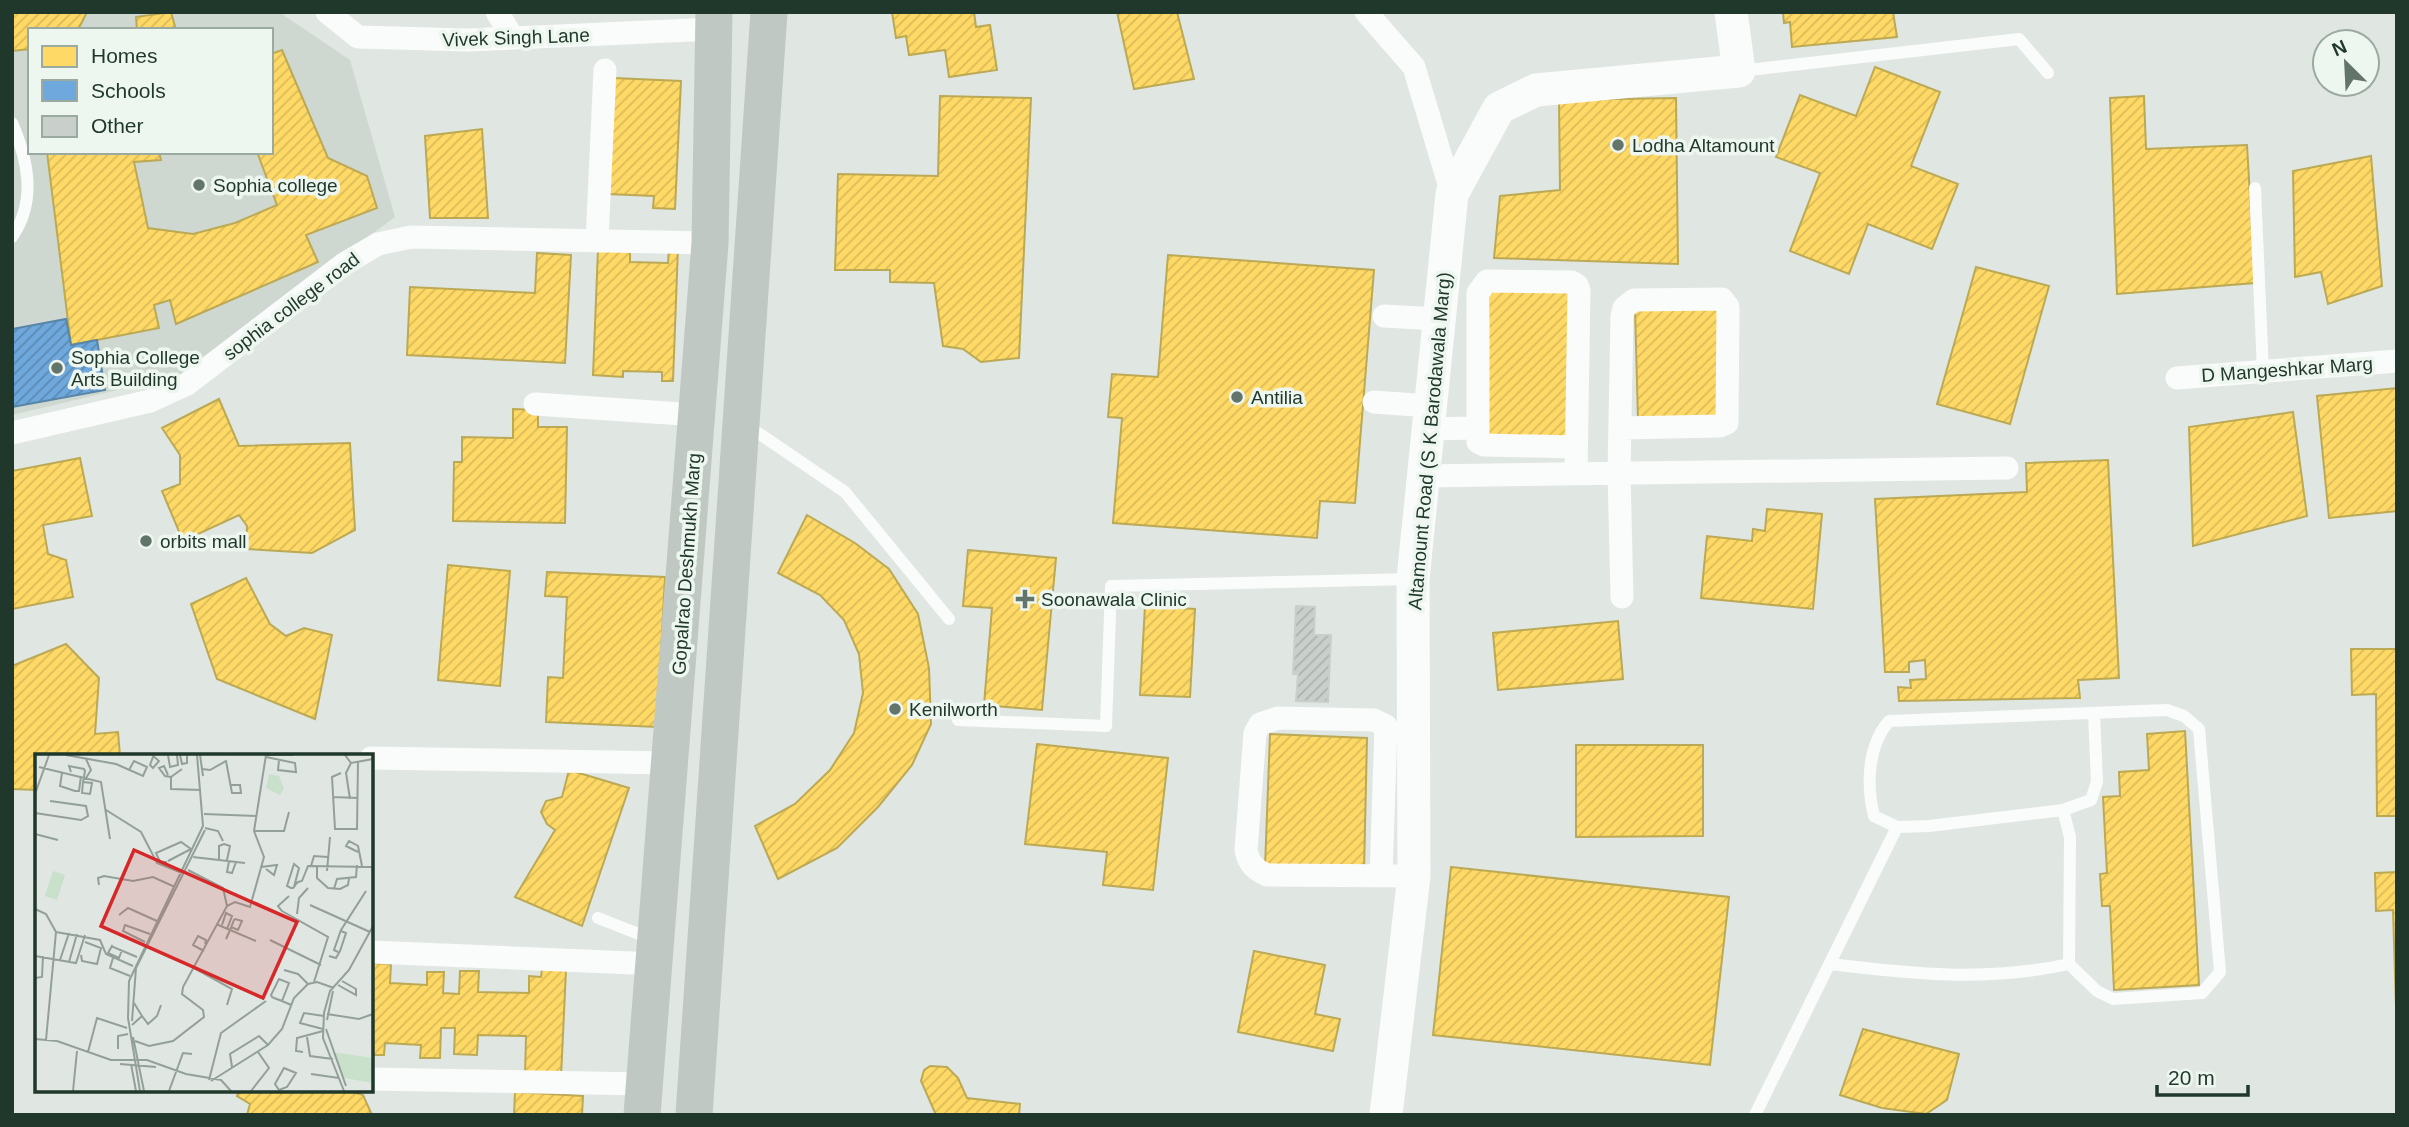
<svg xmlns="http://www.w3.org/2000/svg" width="2409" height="1127" viewBox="0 0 2409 1127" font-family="Arial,sans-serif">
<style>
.built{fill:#ced8d1;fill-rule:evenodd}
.homes{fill:url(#homes-hatch);stroke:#bca954;stroke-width:2}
.schools{fill:url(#schools-hatch);stroke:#5786a7;stroke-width:2}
.building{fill:url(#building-hatch);stroke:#c9cfcb;stroke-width:2}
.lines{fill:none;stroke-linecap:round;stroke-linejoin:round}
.lane{stroke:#fafbfb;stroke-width:12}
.street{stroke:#fafbfb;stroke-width:23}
.secondary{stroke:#fafbfb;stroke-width:33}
.primary{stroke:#bfc8c2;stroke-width:37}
.poi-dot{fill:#63756b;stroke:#eef6f0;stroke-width:2.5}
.labels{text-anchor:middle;stroke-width:7;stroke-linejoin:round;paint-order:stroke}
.street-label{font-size:19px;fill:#1f382b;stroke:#eef6f0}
.poi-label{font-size:19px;fill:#1f382b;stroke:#eef6f0;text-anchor:start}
.inset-road{fill:none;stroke:#93a099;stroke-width:2}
.view{fill:#d62828;fill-opacity:0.15;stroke:#d62828;stroke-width:3.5}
.inset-edge{fill:none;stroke:#1f382b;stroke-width:3.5}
</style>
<defs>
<pattern id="homes-hatch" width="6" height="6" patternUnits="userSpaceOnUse" patternTransform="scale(1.75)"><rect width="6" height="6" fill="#ffd966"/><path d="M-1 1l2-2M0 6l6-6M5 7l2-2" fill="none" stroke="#dabb59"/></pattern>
<pattern id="schools-hatch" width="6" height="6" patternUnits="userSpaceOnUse" patternTransform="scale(1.75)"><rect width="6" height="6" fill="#6fa8dc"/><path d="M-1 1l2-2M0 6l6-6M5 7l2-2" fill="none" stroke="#5b8ab3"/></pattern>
<pattern id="building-hatch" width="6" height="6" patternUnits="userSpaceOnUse" patternTransform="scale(1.75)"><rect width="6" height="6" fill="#c9cfcb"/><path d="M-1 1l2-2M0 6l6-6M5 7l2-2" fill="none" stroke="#acb2ae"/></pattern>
</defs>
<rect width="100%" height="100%" fill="#e0e6e2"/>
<path class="built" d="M12,12H279L350,60L395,217L181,375L12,415ZM30,30H271V152H30Z"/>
<path class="homes" d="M12,12H87L78,30H30V49L12,51Z
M171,12L176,30H137L136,17Z
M892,12H974L976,27L990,25L997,70L949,77L945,50L909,55L906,36L896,38Z
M1117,12H1177L1194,79L1134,89Z
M1783,12H1893L1897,37L1792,47L1790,22L1784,23Z
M282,50L328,158L367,176L377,208L306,235L318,262L176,324L170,300L154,305L159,328L71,345L47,152H159L161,160L134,162L148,228L193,234L235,223L277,205L257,152H271V54Z
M1875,67L1940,92L1911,166L1958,184L1932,249L1868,224L1849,274L1790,251L1820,173L1776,157L1800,95L1856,116Z
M614,78L681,81L675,209L653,208L654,196L608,194Z
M940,96L1031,98L1019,358L981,362L963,349L943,346L934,283L890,282V270H835L838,174L938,176Z
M2144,96L2146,149L2247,145L2255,283L2117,294L2110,98Z
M1676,98L1678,264L1494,258L1500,196L1560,190L1559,100Z
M482,129L488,218H430L425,136Z
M2371,156L2382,286L2328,304L2321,272L2295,277L2293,171Z
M669,247H678L673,381H662V372L623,371V377L593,375L598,249L630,250V262L668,263Z
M537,253L571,255L565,363L407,355L410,287L535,293Z
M1168,255L1374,270L1355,503L1320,501L1317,538L1113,523L1122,418L1108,417L1112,374L1158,377Z
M1976,267L2049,286L2010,424L1937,404Z
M1489,286L1573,288L1569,439L1485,438Z
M1718,306L1722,417L1638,419L1635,309Z
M2397,388V511L2329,518L2317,396Z
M219,399L239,446L350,443L355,530L312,553L246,549L247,526L239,515L183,541L162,491L180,484V455L162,428Z
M513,409L538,410V427H567L565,523L453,521L454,462H462V437L513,438Z
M2293,412L2307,516L2193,546L2189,427Z
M80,458L92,516L43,525L48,554L66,560L73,597L12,609V471Z
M2108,460L2119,678L2078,680L2080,698L1899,701L1898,687L1911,688L1910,680L1926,679L1925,660L1909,662V672H1885L1875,499L2027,492L2026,463Z
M1767,509L1822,514L1813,609L1701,598L1707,536L1752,541L1753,529L1765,531Z
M807,515L855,543L889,569L918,614L929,668L931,724L912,765L878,807L837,848L778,879L755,826L795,804L830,770L854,733L863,693L859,654L844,620L820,595L778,573Z
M968,550L1056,558L1042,710L984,705L992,608L963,606Z
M448,565L510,571L500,686L438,680Z
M547,572L665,577L657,727L546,722L548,677L563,678L567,597L545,596Z
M246,578L270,624L286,636L304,628L332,635L315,719L217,679L191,604Z
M1145,606L1195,609L1190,697L1140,695Z
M1618,621L1623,679L1498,690L1493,633Z
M66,644L99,678L95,734L118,732L120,756H37V790L12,789V666Z
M2351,649H2397V816H2377L2376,694L2352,695Z
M2185,731L2199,985L2114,990L2110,906H2102L2100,874L2107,873L2103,797L2120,796L2119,772L2149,770L2147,734Z
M1270,734L1367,738L1364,871L1265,867Z
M1037,744L1168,758L1153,890L1103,885L1107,852L1025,844Z
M1576,745H1703V836L1576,837Z
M569,770L629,788L582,926L515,897L555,830L547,824L541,812L546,801L562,797Z
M1451,867L1729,897L1710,1065L1433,1035Z
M2397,872V1039L2393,910L2376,911L2375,873Z
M1254,951L1325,965L1315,1014L1340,1019L1333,1051L1238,1032Z
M371,963L391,964L390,983L427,985V972H444L443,993L459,994L460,971H479L478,992L529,993V976L541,977L542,969L566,970L561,1077L525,1076L526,1036L478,1035L477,1055L454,1054L455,1028H441L440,1058H420L421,1045L385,1043L384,1055H371Z
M1863,1029L1959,1054L1947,1100L1926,1114L1882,1108L1840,1095Z
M930,1066L947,1067L958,1078L967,1098L1020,1104L1019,1115H936L921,1081L924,1070Z
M239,1090H346L363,1095L372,1115H247L250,1104L237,1096Z
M515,1092L583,1096L582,1115H514Z"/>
<path class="schools" d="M66,319L71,345L97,340L105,390L12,407V329Z"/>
<path class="building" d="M1296,606L1315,607L1314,635H1331L1328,702L1296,701L1298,674H1293Z"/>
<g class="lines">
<path class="lane" d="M1740,71L2019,39L2048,73
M12,123C28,160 37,201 12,237
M2255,188L2263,372
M745,424L845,492L949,619
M958,720L1106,726L1111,586L1412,579
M2063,810L2091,800L2097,782L2094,713
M1897,827L1929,826L2063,810L2070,837L2069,964
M598,918L654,940
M1755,1115L1897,827L1874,816C1866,784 1868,745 1889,721L2167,710L2184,716L2199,729L2220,972L2202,993L2113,999L2097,991L2069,964C1986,982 1914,974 1830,964"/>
<path class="street" d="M327,12L358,37L468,40L714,29
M497,12L513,38
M1366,12L1414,67L1452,194
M597,241L605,70
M1384,316L1438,319
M2177,378L2397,361
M1374,402L1429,406
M535,404L697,415
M1620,428L1720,426L1727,423L1728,307L1722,299L1634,300L1624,308L1622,316L1619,473L1622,597
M1427,429L1477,428
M12,433L150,401L187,384L344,264L378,244L411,237L710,243
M1576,473L1579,290L1577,285L1572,282L1487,281L1478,293V442L1484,445L1576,447
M1423,476L2007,468
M371,758L671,763
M1381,876L1386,726L1374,720L1278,718L1260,724L1255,733L1246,850C1249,864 1254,869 1267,875L1414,876
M371,952L656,964
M371,1079L645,1084"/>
<path class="secondary" d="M1386,1115L1414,876L1413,579L1452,194L1499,108L1536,90L1739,71L1731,12"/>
<path class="primary" d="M642,1115L710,243L714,12
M694,1115L769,12"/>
</g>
<g class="poi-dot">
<circle cx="1618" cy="145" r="7"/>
<circle cx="199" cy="185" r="7"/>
<circle cx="57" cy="368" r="7"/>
<circle cx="1237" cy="397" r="7"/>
<circle cx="146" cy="541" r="7"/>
<path d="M1021.5 588.5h7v7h7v7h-7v7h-7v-7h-7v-7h7z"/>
<circle cx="895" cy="709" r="7"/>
</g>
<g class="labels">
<g class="street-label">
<text transform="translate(516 37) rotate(-2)" y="7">Vivek Singh Lane</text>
<text transform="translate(291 306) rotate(-37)" y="7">sophia college road</text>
<text transform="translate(2287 369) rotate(-4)" y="7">D Mangeshkar Marg</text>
<text transform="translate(1429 441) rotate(-85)" y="7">Altamount Road (S K Barodawala Marg)</text>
<text transform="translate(686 564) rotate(-86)" y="7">Gopalrao Deshmukh Marg</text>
</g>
<g class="poi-label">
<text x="1632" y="152">Lodha Altamount</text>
<text x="213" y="192">Sophia college</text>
<text x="71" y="364">Sophia College<tspan x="71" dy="22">Arts Building</tspan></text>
<text x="1251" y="404">Antilia</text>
<text x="160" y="548">orbits mall</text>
<text x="1041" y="606">Soonawala Clinic</text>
<text x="909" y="716">Kenilworth</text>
</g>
</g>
<g transform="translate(35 754)">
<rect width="338" height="338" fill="#e0e6e2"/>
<path d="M234,20L244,22L249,35L245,41L231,34Z" fill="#c9e0ca"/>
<path d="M18,117L30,121L22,146L10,142ZM297,298L338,304V329L309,324Z" fill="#c9e0ca"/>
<path class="inset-road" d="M31,1L81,10L108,22L112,13L99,7L94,16M117,1L124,7L118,14L115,11L118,3M133,1L135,13L143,11L142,1M145,1L147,10L152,9V1M165,1L168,22M310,1L316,9L338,5M231,3L260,9L261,18L243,16L244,6M4,13L66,28L75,85M147,15L136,23V35L166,36M167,15L175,16L191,7L197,39H206L205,31H196M36,18L34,12L49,15L50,17L48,28L47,39L55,40L57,29L48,28M27,19L25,32L40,37H44L46,22M306,19L297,23L300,75H322L323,8M133,21L129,12L124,14L130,22L136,23M51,24L56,16L51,5M0,40L14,1M298,43L323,44M315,45L311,19L316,9M71,56L106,78L122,109L147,119M0,59L46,66L53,62L51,52L15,47M169,60L221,62M170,74L183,77L188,87M219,77H249L254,58M0,80L23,86M323,98L311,92L314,87L323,92L327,112M158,103L210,109M184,105V92L189,90L195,92L192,106M133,107L156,95M194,107L192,118L197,119L201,108M132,108H125L121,99L146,88L156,95M276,112L279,102L293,103M282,112V124L293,134L305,135L313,131L314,124M226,113L242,111L239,121L231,115M153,116L188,134L192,152M292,117L295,83M64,131L63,124L69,122L98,127L118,123L140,133M259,133L264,114L259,110L252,132L256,134H258L259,133L261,130L263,128L267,127L273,112L338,113M299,135L302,125L321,123L322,111M254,142L243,152L247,157L293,183L279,228M275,151L335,178M0,155L11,160L21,178L11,286M262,160L264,144L273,134M84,161L93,154L122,167M181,170L221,187M187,171L191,159L197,162L192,175M21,178L65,186L71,200L98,212M191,185L195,176L199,166L200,165L207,167L203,176L196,173M235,186L286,211M110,188L88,177L90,171L115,180M87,196L84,204L73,199L77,192L78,193L102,203M169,197L158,191L163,182L171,186L170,190M303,198L299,196L306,176L331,137M46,201L47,207L62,210L66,194L50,188M0,202L41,209L50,181M294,202L301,204L305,197L311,179L306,177M78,204L75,214L95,222M25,206L34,179M34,208L42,180M159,214L197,235L192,251M249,216L263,220L273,230M0,224L7,223L8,202M303,231L321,241V235L307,227M247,247L254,229L244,225L236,241L237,243L239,244L247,247L254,250L256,251M292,260L324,265L338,260M107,262L113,270L122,262L126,251M292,266L298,237M97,267L101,214L170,76M97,271L107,262L99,249M288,275L265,269L269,259L289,262M291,275L311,332M98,283L109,337M272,283L275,302L298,305M0,285L22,287L76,306H112L151,320L186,326L196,337M100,287L114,292L138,287L169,263L168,256L147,240L148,233L192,152L200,148L215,153L229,103L219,77L231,1H258M83,295V282L93,280M53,298L62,264L92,274M268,298L261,297L262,284L288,277M85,310L121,313M96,310L101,337M197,313L195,300L224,282L233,291M249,314L261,319L252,333L244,336L240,330ZM276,320L304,324M174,326L186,279L231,247M176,327L233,291L247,275L259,244L273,230L282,228L299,234M38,337L42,297M105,337L93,264L94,227L168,72L162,1M134,337L148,299L157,300M216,337L234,314L223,298M309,337L288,284L289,259L295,237L314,216L338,172"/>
<path class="view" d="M99,96L262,168L228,244L66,172Z"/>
<rect width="338" height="338" class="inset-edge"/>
</g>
<rect width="2409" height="1127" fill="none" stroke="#1f382b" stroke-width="28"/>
<rect x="28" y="28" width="245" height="126" fill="#eef6f0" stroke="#9baaa1" stroke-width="2"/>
<rect x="42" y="46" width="35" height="21" fill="#ffd966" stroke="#9baaa1" stroke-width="2"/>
<text x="91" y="63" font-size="21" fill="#1f382b">Homes</text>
<rect x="42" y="80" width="35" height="21" fill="#6fa8dc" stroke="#9baaa1" stroke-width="2"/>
<text x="91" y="98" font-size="21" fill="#1f382b">Schools</text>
<rect x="42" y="116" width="35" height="21" fill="#c9cfcb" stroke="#9baaa1" stroke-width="2"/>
<text x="91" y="133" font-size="21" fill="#1f382b">Other</text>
<g transform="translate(2346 63) rotate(336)"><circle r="33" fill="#eef6f0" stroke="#9baaa1" stroke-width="2"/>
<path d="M0-5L12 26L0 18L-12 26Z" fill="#63756b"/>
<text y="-10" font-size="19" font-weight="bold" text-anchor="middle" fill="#1f382b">N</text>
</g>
<path d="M2157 1085v10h91v-10" fill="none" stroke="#1f382b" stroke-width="3.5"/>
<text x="2168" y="1085" font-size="21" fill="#1f382b" stroke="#eef6f0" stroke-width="5" paint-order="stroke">20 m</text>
</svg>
